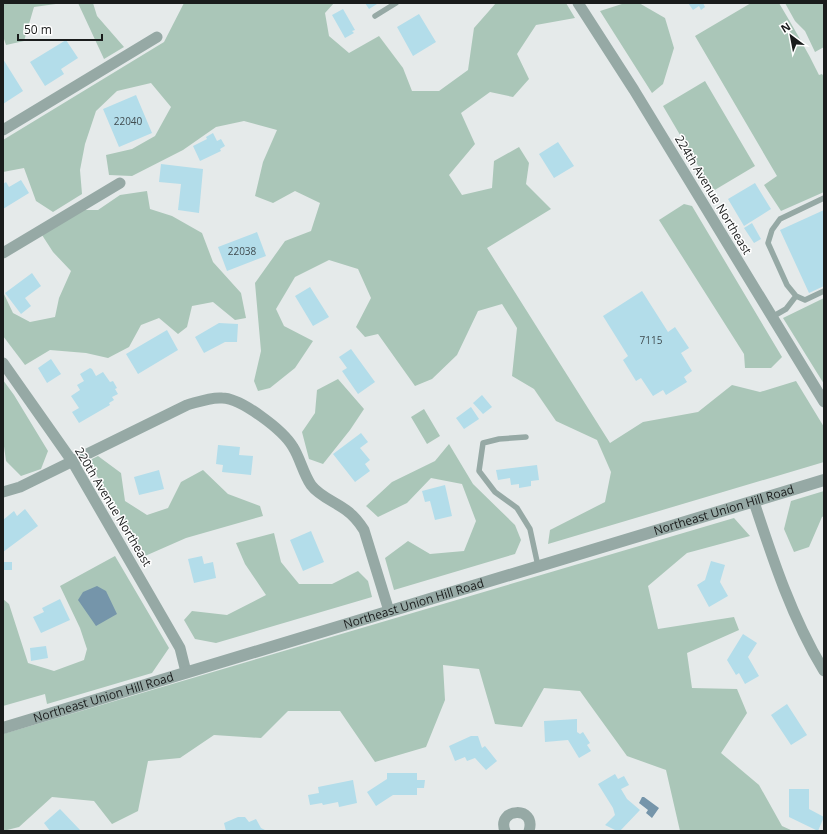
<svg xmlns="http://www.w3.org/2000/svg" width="827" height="834" viewBox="0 0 827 834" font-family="'Open Sans',sans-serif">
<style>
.green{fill:#aac6b8}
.water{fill:#7595aa}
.building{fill:#b3ddea}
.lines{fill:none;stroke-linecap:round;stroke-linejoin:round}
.service{stroke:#96a9a5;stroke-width:5.5}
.minor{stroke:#96a9a5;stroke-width:11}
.tertiary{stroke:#96a9a5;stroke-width:12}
.labels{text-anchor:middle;stroke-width:3;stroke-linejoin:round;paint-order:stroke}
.number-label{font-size:10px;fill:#404c50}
.street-label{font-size:12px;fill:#1a1c1c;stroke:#fff}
</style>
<rect width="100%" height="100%" fill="#e5eaea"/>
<path class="green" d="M3,3H63L34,7L24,41L6,45L3,36Z
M78,3H93L97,16L124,47L104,59Z
M184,3H334L325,13L329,36L349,53L379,36L403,68L412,91H439L468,70L474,28L496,3H566L575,18L536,25L517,54L529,79L513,97L490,92L461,113L475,144L449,175L462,195L492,188L494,161L519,147L529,163L526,184L551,209L487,248L610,443L643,422L698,412L732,385L760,392L796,381L824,427V462L548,544L550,530L605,502L611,472L597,440L556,421L534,389L512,376L517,328L502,304L478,311L457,355L432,379L415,386L378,334L365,337L356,327L371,298L358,269L329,260L295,277L276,309L284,326L313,341L295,368L270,388L258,391L254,381L261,351L255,283L285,241L311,231L320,203L295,191L273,203L255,196L263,162L277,130L244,121L216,127L183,150L132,176L109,175L106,155L132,149L155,136L171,107L151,83L117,91L96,111L85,144L80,170L82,194L53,212L36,201L24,168L3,172V140L164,42Z
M625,3H639L665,18L674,48L663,84L652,93L600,11Z
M751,3H779C793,27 807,50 819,75L822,74L824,77V192L781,211L764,185L777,176L695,36Z
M785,3H824V47L815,52L805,31L795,21Z
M705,81L755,166L713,191L663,106Z
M147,191L150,209L172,216L202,233L213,262L241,293L246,318L235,320L213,302L192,306L187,327L178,334L159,318L141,325L129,347L108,358L86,353L50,350L25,365L3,336V292L13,313L30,322L55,317L59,298L71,271L53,252L42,235L84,210H98L120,195Z
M684,204L692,206L782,357L771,368H745L744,354L659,220Z
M824,298V384L783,318Z
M338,379L364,409L350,430L323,464L309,459L302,432L315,413L317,390Z
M3,380L14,395L48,451L41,469L21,476L6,461L3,439Z
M424,409L440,436L427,444L411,417Z
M449,444L473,484L515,525L521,540L515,554L394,590L385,558L408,541L430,554L464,551L476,521L462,484L431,478L407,503L378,517L366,506L392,482L435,461Z
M98,456L121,473L125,501L147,515L168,508L181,482L203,470L228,494L260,506L263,516L186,538L145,556L88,461Z
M824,491V516L822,517L809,547L794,552L784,529L791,501Z
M734,518L750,536L687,553L648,586L658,629L734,617L739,630L687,653L692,688L737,689L747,713L721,753L759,785L782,826L793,831H680L666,770L627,756L580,691L544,688L522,727L495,724L479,669L443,665L445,700L426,747L375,762L340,711H288L261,738L214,735L180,758L148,761L138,811L112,824L94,801L52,797L19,827L3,831V734Z
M274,533L281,562L299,584H332L358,571L368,581L372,597L216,643L195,639L184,620L192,611L227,615L266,595L245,564L236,543Z
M115,556L169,648L152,673L47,704L45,694L3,706V599L9,604L28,663L54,671L84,660L87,649L80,628L60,586Z"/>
<path class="water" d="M97,586L106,591L117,614L96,626L78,600L83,592Z
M642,797H644L659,808L652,818L646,813L648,810L639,803Z"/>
<path class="building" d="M365,3H376L377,4L369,9Z
M688,3H703L705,7L701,10L699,6L693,10Z
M343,9L355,30L352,31L354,33L345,38L332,15Z
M419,14L436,42L413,56L397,27Z
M66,40L78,58L61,69L64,74L45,86L30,62Z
M3,59L23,91L3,104Z
M136,95L152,133L119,147L103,109Z
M213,133L217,141L221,139L225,146L220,149L221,151L200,161L193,146L207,139L206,137Z
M558,142L574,166L554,178L539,154Z
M161,164L203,169L199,213L178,210L181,184L159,182Z
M21,180L29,193L3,209V184L6,182L9,187Z
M755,183L771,209L744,226L728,199Z
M824,210V286L809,293L780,230Z
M752,223L761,239L754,243L744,228Z
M257,232L266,256L227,271L218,247Z
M32,273L41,286L25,298L31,306L21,314L5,293Z
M310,287L329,317L313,326L295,296Z
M642,291L668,332L675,327L689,348L681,353L692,371L684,377L687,382L666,395L663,390L653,396L641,378L636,381L623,360L628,356L603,316Z
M219,323L238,324L237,342H225L204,353L195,337Z
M167,330L178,350L138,374L126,354Z
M351,349L375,382L358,394L342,371L347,368L339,357Z
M51,359L61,374L47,383L38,368Z
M90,368L92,369L96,376L103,372L110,382L113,381L117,388L115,389L118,394L112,397L114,400L109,403L110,405L79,423L72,412L79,408L71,396L80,390L77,385L84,381L80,374Z
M482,395L492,407L483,414L473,403Z
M471,407L479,419L464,429L456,418Z
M361,433L368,442L360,448L370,460L365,464L370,471L355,482L333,454Z
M218,445L240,447L239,455L253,456L251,475L222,472L223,465L216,464Z
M537,465L539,480L531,481V486L519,488V484L511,485L510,478L498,480L496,470Z
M159,470L164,489L139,495L134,477Z
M445,485L452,516L435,520L430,501L425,502L422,491Z
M25,509L38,526L3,552V520L14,511L17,516Z
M311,531L324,562L303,571L290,540Z
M202,556L204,564L213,562L216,578L194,583L188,559Z
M711,561L725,565L720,582L728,596L709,607L697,585L705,580Z
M3,562H12V570H3Z
M60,599L70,620L41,633L33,617L44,612L42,608Z
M743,634L757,643L748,657L759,676L745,684L739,673L736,675L727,660Z
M46,646L48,658L31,661L30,648Z
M787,704L807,735L791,745L771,715Z
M577,719V732L580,734L583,732L590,743L587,745L591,751L579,758L568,740L545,742L544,721Z
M471,736H478L482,748L485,746L497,761L486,770L475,758L467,761L465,757L455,761L449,746Z
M387,773H417V780H425L424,788H417V795H393L376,806L367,792L387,779Z
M615,774L618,779L624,776L629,785L621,789L627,799L640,810L620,831H617L605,825L615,815L613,808L598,784Z
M353,780L357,803L339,807L338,802L323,805L322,803L310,805L308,795L319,793L318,787Z
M789,789H809V809L824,817L818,831L789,817Z
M60,809L81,831H50L44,823Z
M238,817H245L249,822L256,819L261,828L267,831H226L224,823Z"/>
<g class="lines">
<path class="service" d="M375,16L396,3
M824,198L780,219L772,230L768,243L787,285L796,296L805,300L824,291
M772,317L786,309L796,296
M526,437L499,439L483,443L479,471L495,492L517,508L530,529L538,566"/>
<path class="minor" d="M578,3L634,90L824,402
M3,130L157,37
M3,253L120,183
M3,363L72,461L180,648L186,672
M3,492L20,487L187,405C198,402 210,397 222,398C241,398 283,430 293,447C300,458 303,473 311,485C319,496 335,502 346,510C353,515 359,522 364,530L389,611
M754,502C773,560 792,618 824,671
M505,831C496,808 537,805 529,831"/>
<path class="tertiary" id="s1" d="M3,728L824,480"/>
</g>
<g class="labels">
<g class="number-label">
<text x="128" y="125">22040</text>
<text x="242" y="255">22038</text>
<text x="651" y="344">7115</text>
</g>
<g class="street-label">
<text transform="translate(713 195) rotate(59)" y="4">224th Avenue Northeast</text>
<text transform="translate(113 507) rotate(59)" y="4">220th Avenue Northeast</text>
<text dy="4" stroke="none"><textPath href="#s1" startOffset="753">Northeast Union Hill Road</textPath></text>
<text dy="4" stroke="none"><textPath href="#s1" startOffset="429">Northeast Union Hill Road</textPath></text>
<text dy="4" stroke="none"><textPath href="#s1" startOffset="105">Northeast Union Hill Road</textPath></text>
</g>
</g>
<rect width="827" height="834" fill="none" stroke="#1a1c1c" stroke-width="8"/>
<g transform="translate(791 36) rotate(328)" stroke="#ffffff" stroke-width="3" paint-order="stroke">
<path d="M0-3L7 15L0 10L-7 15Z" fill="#1a1c1c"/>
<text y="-6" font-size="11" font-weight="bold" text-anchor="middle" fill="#1a1c1c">N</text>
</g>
<path d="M18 34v6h84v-6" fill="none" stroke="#1a1c1c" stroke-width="2"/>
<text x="24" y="34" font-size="12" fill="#1a1c1c" stroke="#ffffff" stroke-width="3" paint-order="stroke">50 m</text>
</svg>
